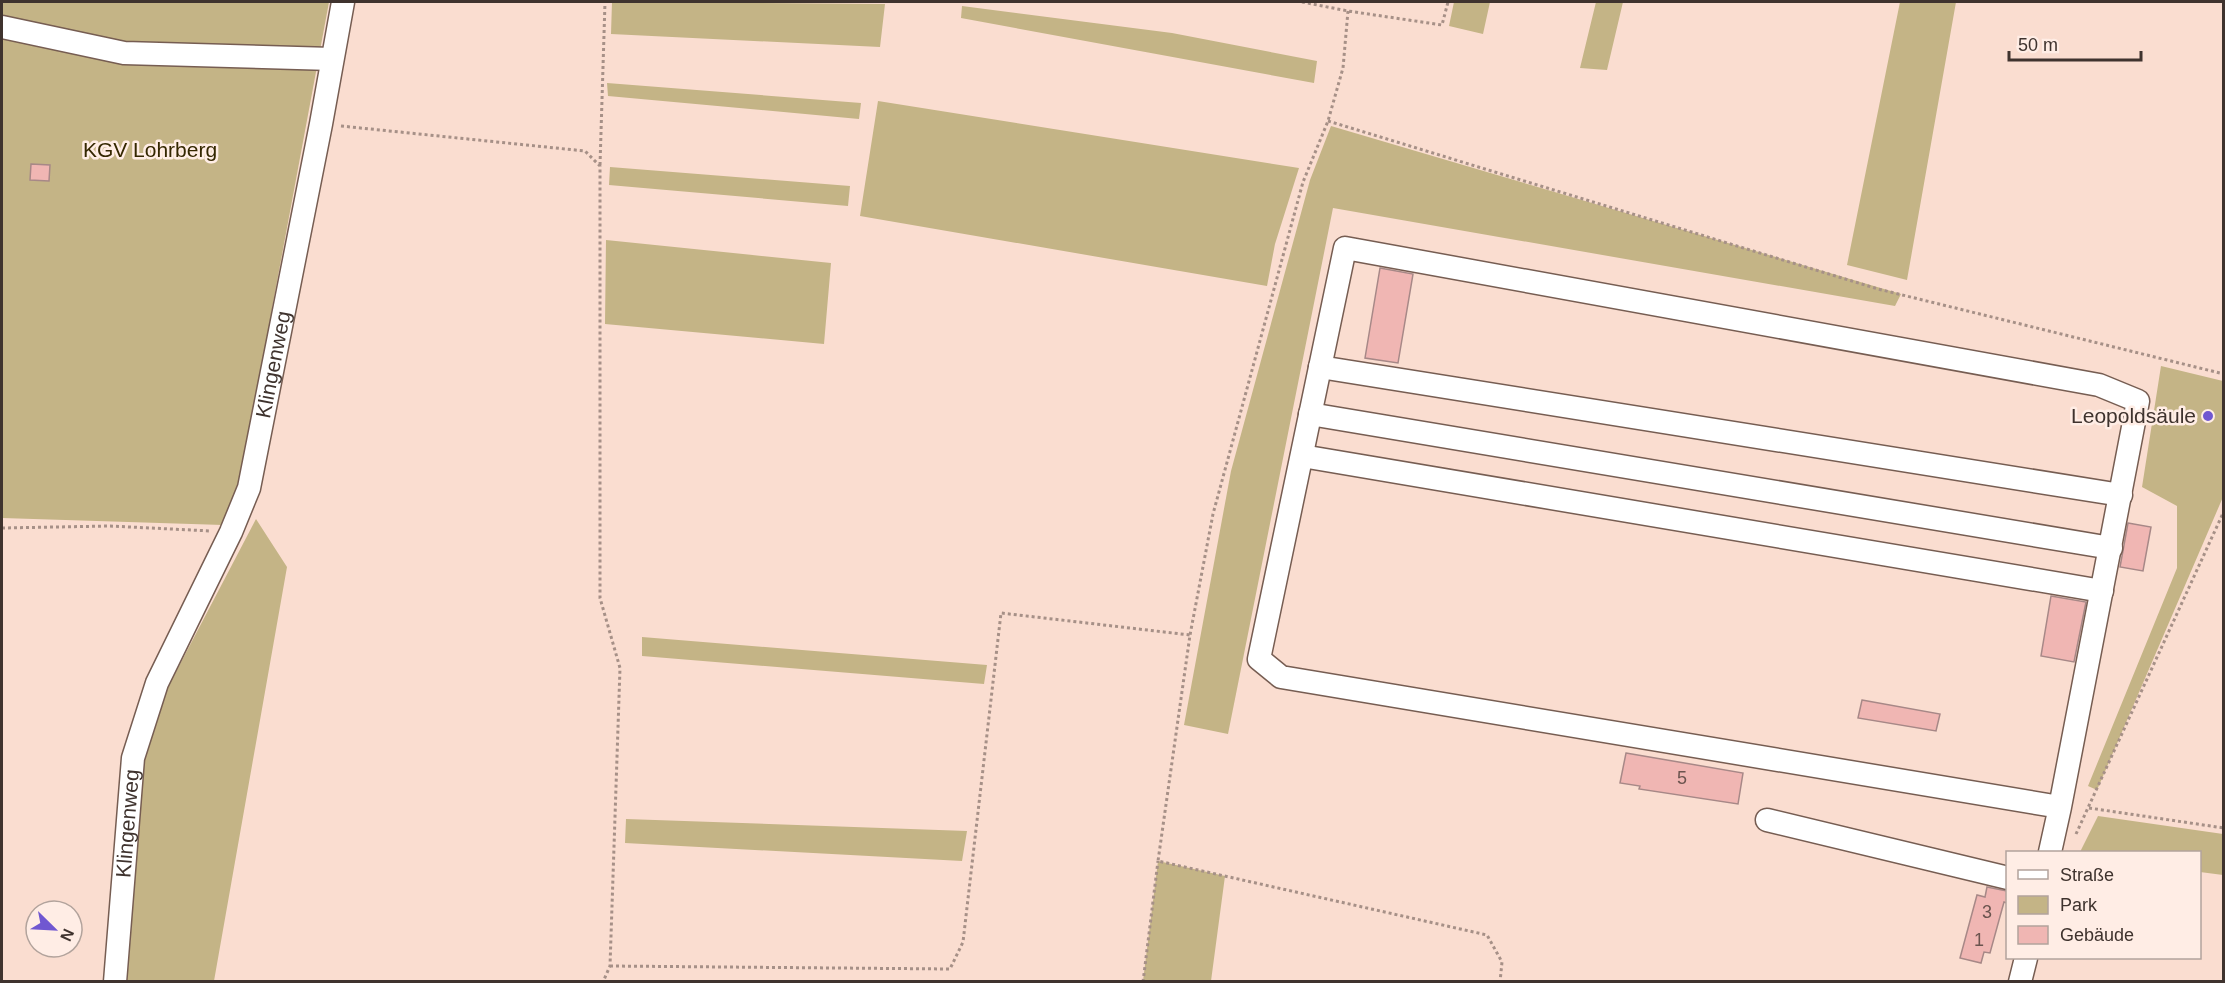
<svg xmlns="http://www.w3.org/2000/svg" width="2225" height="983" viewBox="0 0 2225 983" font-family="Helvetica,sans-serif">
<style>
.green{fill:#c4b486}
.building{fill:#f0b6b3;stroke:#a78887;stroke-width:1.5}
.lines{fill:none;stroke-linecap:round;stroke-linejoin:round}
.minor-casing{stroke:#765d52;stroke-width:25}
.path{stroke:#a69087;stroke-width:3;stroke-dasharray:3 3;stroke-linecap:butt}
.minor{stroke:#fff;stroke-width:22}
.poi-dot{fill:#7057d1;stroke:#ffede5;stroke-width:2}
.labels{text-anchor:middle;stroke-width:5;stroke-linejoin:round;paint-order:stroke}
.number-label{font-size:18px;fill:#6b544f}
.park-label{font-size:21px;fill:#342700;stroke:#ffede5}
.street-label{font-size:21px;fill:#3f332e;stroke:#ffede5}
.poi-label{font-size:21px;fill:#3f332e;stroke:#ffede5;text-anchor:end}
</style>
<rect width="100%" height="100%" fill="#faddd0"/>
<path class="green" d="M2,2H329L273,303L243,483L223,525L2,518Z
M612,2L885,4L880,47L611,34Z
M1454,2H1490L1483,34L1449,26Z
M1596,2H1623L1607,70L1580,68Z
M1900,2H1956L1907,280L1847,265Z
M962,6L1172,33L1317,61L1314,83L961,18Z
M607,83L861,103L859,119L608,96Z
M878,101L1299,168L1275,244L1267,286L860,216Z
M1331,126L1901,294L1895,306L1333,208L1228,734L1184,725L1231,471L1310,180Z
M610,167L850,186L848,206L609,185Z
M606,240L831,263L824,344L605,324Z
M2161,366L2223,381V497L2097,790L2088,786L2177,568V506L2142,487Z
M256,519L287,567L214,981L127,982L144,762L168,687Z
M642,637L987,665L984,684L642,656Z
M2098,816L2223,834V875L2200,872V852H2080Z
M626,819L967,831L962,861L625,843Z
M1158,861L1225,876L1211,981H1143Z"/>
<path class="building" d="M31,164L50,165L49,181L30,180Z
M1380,268L1413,274L1398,363L1365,358Z
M2128,523L2151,527L2143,571L2120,567Z
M2051,596L2086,602L2074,662L2041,656Z
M1862,700L1940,714L1936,731L1858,718Z
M1626,753L1743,773L1738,804L1639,789L1640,786L1620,783Z
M1987,887L2007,891V903L2004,902L1990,953L1984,952L1981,963L1960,958L1977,895L1985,897Z"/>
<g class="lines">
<g class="minor-casing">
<g id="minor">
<path d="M2,27L124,53L332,59"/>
<path d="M1320,367L2121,495"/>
<path d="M1310,414L2111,548"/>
<path d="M1302,456L2102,591"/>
<path d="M1767,820L2008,878"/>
<path d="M2050,852L2060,807L2138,401L2099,385L1345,248L1259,659L1281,677L2060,807"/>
<path id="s1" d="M115,982L133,758L157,683L231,532L249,488L321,124L343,2"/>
<path d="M2020,982L2026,958"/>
</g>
</g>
<path class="path" d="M1302,2L1348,11L1442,25L1448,2
M1348,11L1343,68L1328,121L1303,182L1213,514L1190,635L1158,861L1487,935L1502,962L1500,982
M1328,121L1878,289L2224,374
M341,126L585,151L600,166V598L620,668L610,966L603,982
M600,165L605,2
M2,528L110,526L211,531
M2089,808L2224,828
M2076,834L2224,511
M610,966L950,969L963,942L1001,613L1190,635
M1143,982L1158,861"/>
<use href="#minor" class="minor"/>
</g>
<circle class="poi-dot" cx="2208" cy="416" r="6"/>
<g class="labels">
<g class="number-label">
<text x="1682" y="784">5</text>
<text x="1987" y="918">3</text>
<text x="1979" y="946">1</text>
</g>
<g class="park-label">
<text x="150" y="157">KGV Lohrberg</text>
</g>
<g class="street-label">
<text dy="7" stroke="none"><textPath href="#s1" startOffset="645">Klingenweg</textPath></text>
<text dy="7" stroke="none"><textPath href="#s1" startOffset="159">Klingenweg</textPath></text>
</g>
<g class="poi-label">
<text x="2196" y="423">Leopoldsäule</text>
</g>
</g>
<rect width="2225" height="983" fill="none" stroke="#3f332e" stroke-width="6"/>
<rect x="2006" y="851" width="195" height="108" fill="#ffede5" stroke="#b2a39c" stroke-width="1.5"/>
<rect x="2018" y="870" width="30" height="9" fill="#ffffff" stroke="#b2a39c" stroke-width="1.5"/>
<text x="2060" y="881" font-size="18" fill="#3f332e">Straße</text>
<rect x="2018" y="896" width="30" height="18" fill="#c4b486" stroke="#b2a39c" stroke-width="1.5"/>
<text x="2060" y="911" font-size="18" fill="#3f332e">Park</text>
<rect x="2018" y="926" width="30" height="18" fill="#f0b6b3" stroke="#b2a39c" stroke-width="1.5"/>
<text x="2060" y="941" font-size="18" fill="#3f332e">Gebäude</text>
<g transform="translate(54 929) rotate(114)"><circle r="28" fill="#ffede5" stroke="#b2a39c" stroke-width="1.5"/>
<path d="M0-4.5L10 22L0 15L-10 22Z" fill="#7057d1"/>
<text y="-9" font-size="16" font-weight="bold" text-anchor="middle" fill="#3f332e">N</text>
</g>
<path d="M2009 51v9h132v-9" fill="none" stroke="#3f332e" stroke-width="3"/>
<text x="2018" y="51" font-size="18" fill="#3f332e" stroke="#ffede5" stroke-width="4.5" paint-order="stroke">50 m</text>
</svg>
